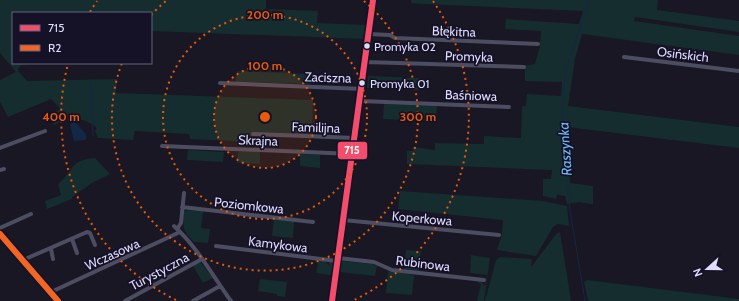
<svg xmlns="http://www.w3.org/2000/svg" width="739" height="301" viewBox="0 0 739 301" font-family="Cabin,sans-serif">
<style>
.green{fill:#152d2e}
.water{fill:#132747}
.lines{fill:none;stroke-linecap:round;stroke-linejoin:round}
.stream{stroke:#132747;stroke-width:1}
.minor{stroke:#4d4d62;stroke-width:4}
.bus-1-casing{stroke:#151228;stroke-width:9}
.bus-2-casing{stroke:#151228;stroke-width:9}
.bus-1{stroke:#f44d6c;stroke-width:6}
.bus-2{stroke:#f26522;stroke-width:6}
.ring{fill:none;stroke:#e8590c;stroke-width:2;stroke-dasharray:2 4}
.bus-dot{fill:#dedbfd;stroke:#151228;stroke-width:1.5}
.labels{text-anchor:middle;stroke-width:3.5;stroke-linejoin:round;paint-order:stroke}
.bus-label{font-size:12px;fill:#dedbfd;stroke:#151228;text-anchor:start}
.street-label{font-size:13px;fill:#dedbfd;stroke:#151228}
.water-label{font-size:14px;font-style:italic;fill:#70bbf5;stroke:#151228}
.centre{fill:#e8590c;stroke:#151228;stroke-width:2}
.ring-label{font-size:12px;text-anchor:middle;font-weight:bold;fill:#e8590c;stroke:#151228;stroke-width:3.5;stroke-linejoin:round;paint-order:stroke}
.line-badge{stroke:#151228;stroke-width:1.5}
.badge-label{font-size:11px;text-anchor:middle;font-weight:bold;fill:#fff}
</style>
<rect width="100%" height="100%" fill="#181723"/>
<path class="green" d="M0,0H266V9L318,11L317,23L367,25L366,39L151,31V13H13V63H29L30,64L21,65L18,69V71L27,81L117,79L116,93L313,100L312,135L253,133L252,142L190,139L189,134L135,131L133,140L98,138L95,131L97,128C82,116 70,118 54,125L49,115L61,109L51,99L8,117L0,102V80L16,72L0,53Z
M411,0H658L657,10L739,21V32L635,17L634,21L739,36V55L582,34L575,59L568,106L739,127V148L567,127L570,183L593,186V204L579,202L567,204L565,196L557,195L556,199L543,196V179H551L552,170L407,164V151H413V147L435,150V143L484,144V136L521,138L522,106H526L527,94L561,96L562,82L525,81V66L535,64L540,46L541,31L505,29L506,19L579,24L583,11L424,4L411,3Z
M237,71L312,74L311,84L236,82Z
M368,76L419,78V90L367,88Z
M384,104L437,106L436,121L383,119Z
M188,150L224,152L223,162L187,160Z
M238,152H260V164L237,163Z
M300,154L320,155V168L300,166Z
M95,158L110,174L92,183L72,197V199L47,209L45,201L61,195L58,184C75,170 69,160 95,158Z
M400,191L543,201L567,206L569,226L558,224L553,227L536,256L497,250L502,234L503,220L398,209Z
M187,210L203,211L201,228L210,229L208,243L194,242C182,230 183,228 184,212Z
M274,219L294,222L293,238L272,236Z
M560,232L571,301H485L496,260L500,257L532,259L531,267L557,233Z
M406,250L421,251L419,271L404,269Z
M471,255L490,258L484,301H477L481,284L475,280L480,281L485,286L487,275L470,273Z
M315,260L325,261L329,266V262H335L333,273L329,275L316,273L318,263Z
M341,261L373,264L377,266L375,276L339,272Z
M200,262L213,278L203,283L193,266Z
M388,271L414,275L412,295L386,293Z
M260,279L287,282L285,297L277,296V294L258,291Z
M587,280L739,299V301H588L584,282Z"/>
<path class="water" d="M72,122H75L85,133L87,138L85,140L74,141L70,125Z"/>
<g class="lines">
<path class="stream" d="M91,81L92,105
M92,106L93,136
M585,301L569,204L563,118L564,86L568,64L589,0"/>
<path class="minor" d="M369,34L390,35L395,38L538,44
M624,57L739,71
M366,62L524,67
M220,83L363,89
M361,101L509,107
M253,134L355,138
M162,146L353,154
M0,148L45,131
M0,170L4,169
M182,207L313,222
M343,220L499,235
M174,226C198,248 212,275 231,301
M0,228L31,214
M177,229L181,223L184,193
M0,234L58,301
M72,239L77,253
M216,246L337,261
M51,249L53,259
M338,258L374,262L392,270L484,280
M23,260L87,232L90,233L95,245
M51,292L180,232
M125,301L202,259
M193,301L220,286
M332,301L363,83L373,0"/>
<g class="bus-1-casing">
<path id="bus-1" d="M332,301L373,0"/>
</g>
<g class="bus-2-casing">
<path id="bus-2" d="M0,234L58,301"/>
</g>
<use href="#bus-1" class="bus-1"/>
<use href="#bus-2" class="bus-2"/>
</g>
<circle cx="265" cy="117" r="51" fill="#e8590c" fill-opacity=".12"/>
<g class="ring">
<circle cx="265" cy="117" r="51"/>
<circle cx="265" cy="117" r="102"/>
<path d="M151 15A153 153 0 0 1 166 1M364 1A153 153 0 1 1 122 63"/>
<path d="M176 300A204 204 0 0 1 68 64M90 12A204 204 0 0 1 97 1M433 1A204 204 0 0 1 354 300"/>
</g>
<g class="bus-dot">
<circle cx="367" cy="46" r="3.5"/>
<circle cx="362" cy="83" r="3.5"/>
</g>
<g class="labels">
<g class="bus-label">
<text x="374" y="51">Promyka 02</text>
<text x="370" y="88">Promyka 01</text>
</g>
<g class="street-label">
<text transform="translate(454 31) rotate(2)" y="5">Błękitna</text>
<text transform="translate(683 54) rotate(7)" y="5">Osińskich</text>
<text transform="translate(469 56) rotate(2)" y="5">Promyka</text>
<text transform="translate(328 77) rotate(2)" y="5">Zaciszna</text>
<text transform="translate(471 95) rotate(2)" y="5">Baśniowa</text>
<text transform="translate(316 127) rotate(2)" y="5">Familijna</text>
<text transform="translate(258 140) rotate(2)" y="5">Skrajna</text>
<text transform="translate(249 205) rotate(6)" y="5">Poziomkowa</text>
<text transform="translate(422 218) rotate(5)" y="5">Koperkowa</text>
<text transform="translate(278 244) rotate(7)" y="5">Kamykowa</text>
<text transform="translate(112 254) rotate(-24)" y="5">Wczasowa</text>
<text transform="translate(423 263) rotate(7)" y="5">Rubinowa</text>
<text transform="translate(159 271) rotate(-28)" y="5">Turystyczna</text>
</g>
<g class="water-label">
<text transform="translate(565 149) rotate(-94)" y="5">Raszynka</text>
</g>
</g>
<circle cx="265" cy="117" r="6" class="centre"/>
<g class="ring-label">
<text x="265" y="19">200 m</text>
<text x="265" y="70">100 m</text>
<text x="418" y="121">300 m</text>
<text x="61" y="121">400 m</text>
</g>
<rect class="line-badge" x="337" y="141" width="31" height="19" rx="4" fill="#f44d6c"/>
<g class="badge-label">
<text x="352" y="154">715</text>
</g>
<rect x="12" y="12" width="140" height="52" fill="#151228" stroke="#65627d"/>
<rect x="20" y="25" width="20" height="6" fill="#f44d6c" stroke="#65627d"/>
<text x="48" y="32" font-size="12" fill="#dedbfd">715</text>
<rect x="20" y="45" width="20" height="6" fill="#f26522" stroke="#65627d"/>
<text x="48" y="52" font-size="12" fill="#dedbfd">R2</text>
<g transform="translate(707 269) rotate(249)" stroke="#151228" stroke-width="3" paint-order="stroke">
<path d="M0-3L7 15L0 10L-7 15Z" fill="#dedbfd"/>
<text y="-6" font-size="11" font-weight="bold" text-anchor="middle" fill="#dedbfd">N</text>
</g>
</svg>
